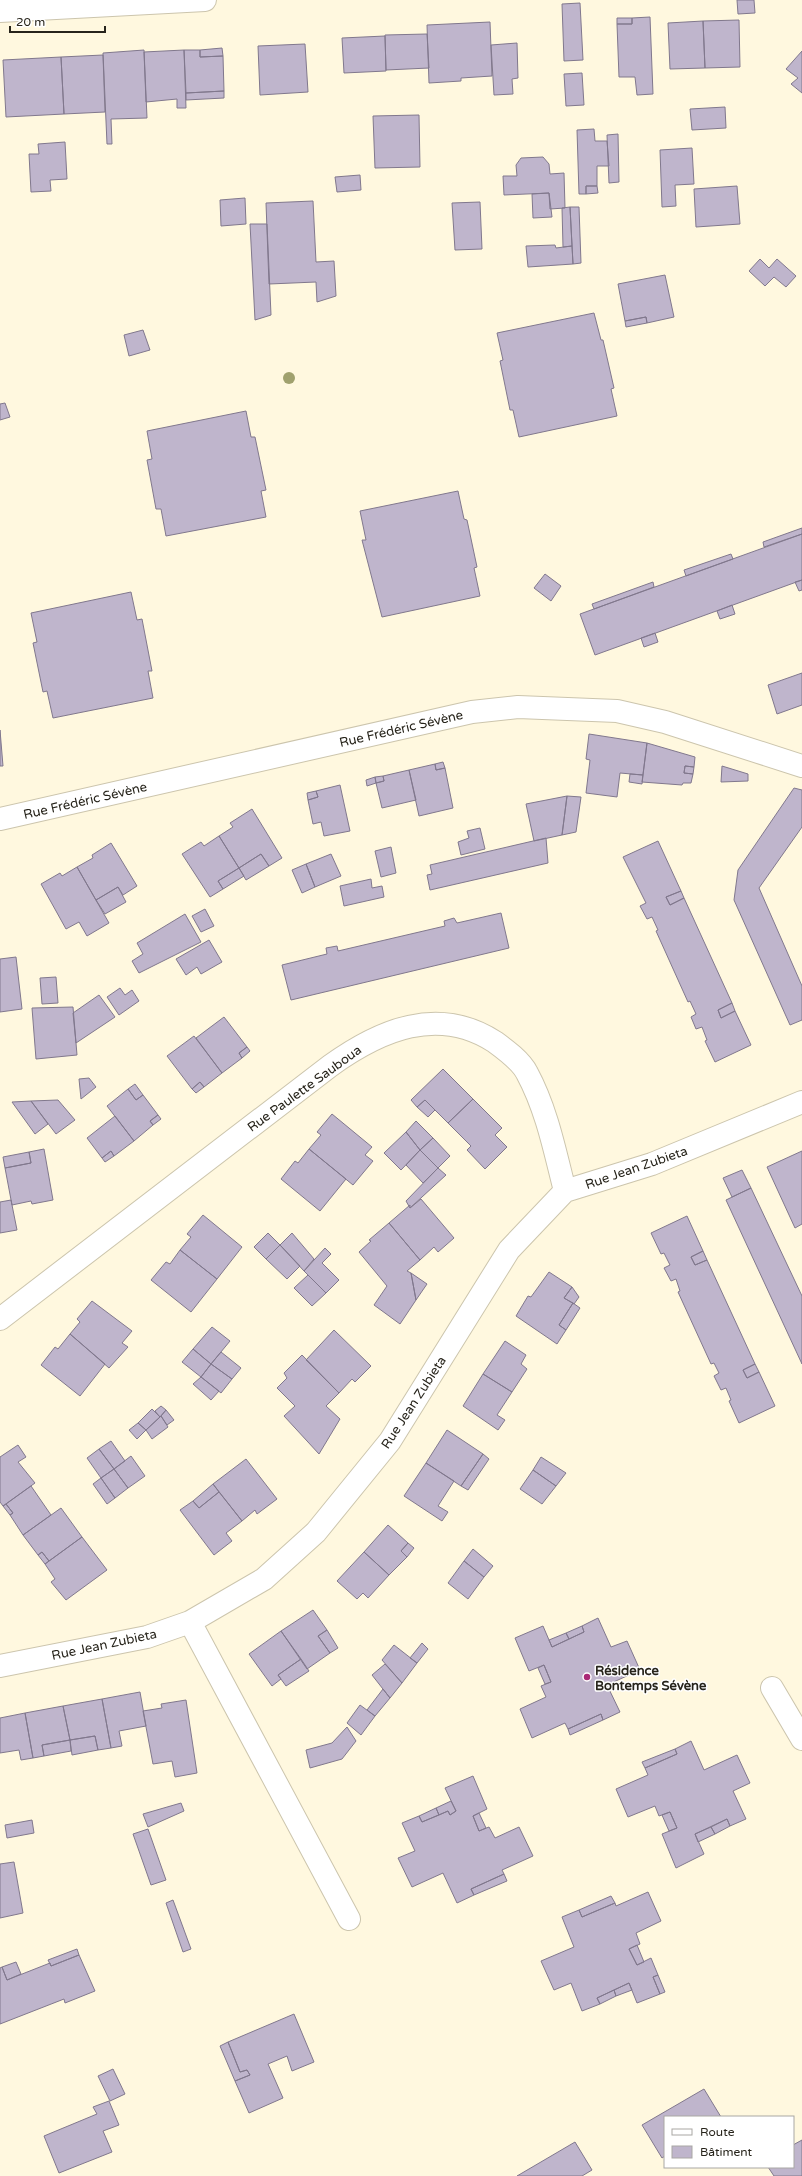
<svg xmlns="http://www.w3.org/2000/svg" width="802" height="2176" viewBox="0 0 802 2176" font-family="'Varela Round',sans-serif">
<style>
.building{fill:#bfb5cc;stroke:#81788d}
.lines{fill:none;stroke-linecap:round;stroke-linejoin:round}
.minor-casing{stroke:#ccc5ad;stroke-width:24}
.minor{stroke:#fff;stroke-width:22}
.tree{fill:#a0a16e}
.poi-dot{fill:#aa2976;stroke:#fff;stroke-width:1.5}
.labels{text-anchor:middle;stroke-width:3;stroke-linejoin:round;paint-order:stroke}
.street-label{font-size:13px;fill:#27241b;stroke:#fff}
.poi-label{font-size:13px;font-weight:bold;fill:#27241b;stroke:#fff;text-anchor:start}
</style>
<rect width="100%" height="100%" fill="#fff8df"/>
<path class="building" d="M737,0H754L755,13L738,14Z
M580,3L583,60L564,61L562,4Z
M650,17L653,94L637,95L635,77H619L617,24H632V18Z
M617,18H632V24H617Z
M739,20L740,67L705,68L703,21Z
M703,21L705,68L670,69L668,23Z
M490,22L492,76L461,78V81L429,83L427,25Z
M427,34L429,68L386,70L385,35Z
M385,36L386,71L344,73L342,38Z
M517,43L518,78L512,79L513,94L494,95L491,45Z
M305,44L308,92L260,95L258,46Z
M222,48L223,56L200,57V50Z
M144,50L147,118L111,119L112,144H107L103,53Z
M184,50H200V57L223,56L224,91L186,93Z
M184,50L186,108H177V99L146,102L144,52Z
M802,51V93L791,84L798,78L786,69Z
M103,55L105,112L64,114L61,57Z
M61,57L64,114L6,117L3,60Z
M582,73L584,105L566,106L564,74Z
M224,91V98L186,100V93Z
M725,107L726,128L692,130L690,109Z
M419,115L420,167L375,168L373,116Z
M594,129L595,141H607L609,166H597V186H586V194H579L577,130Z
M618,134L619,182L609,183L607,135Z
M65,142L67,179L50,180L51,191L31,192L29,154H39L38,144Z
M692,148L694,184L675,185L676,206L662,207L660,150Z
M543,157L549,164L550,174L564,173L565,208L550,209L549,193L504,195L503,176H517L516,165L521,158Z
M360,175L361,190L337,192L335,177Z
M586,186H597L598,193L586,194Z
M737,186L740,224L696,227L694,189Z
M549,193L552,217L533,218L532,194Z
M245,198L246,224L221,226L220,200Z
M313,201L316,262L334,261L336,296L317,302L316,282L269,284L266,203Z
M480,202L482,249L455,250L452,203Z
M570,207L572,246L563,247L562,208Z
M570,207H579L581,263L573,264Z
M250,224H267L271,315L255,320Z
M555,245L556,248L572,246L573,264L528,267L526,246Z
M760,259L769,268L777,259L796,276L786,287L774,277L765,286L749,271Z
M665,275L674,317L647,323L646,317L625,321L618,284Z
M594,313L601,340H603L614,388L611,389L617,416L519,437L513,410H510L500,361L503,360L497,333Z
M646,317L647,323L626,327L625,321Z
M143,330L150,350L129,356L124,335Z
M5,403L10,417L0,420V404Z
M246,411L251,437H255L266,490L261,491L266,517L166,536L161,509H156L147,460L152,459L147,431Z
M458,491L464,519L467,520L477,567L474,568L480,596L382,617L362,540H366L360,511Z
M802,528V534L764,547L763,542Z
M802,534V580L595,655L580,614Z
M731,554L733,559L686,576L684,570Z
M545,574L561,586L551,601L534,588Z
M802,580V590L799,591L795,582Z
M653,582L654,587L594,609L592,604Z
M131,592L137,620L142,619L152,671H148L153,698L53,718L47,691L43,692L33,643L37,642L31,613Z
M732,605L735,614L720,619L717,611Z
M655,633L658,642L644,647L641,638Z
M802,673V705L777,714L768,685Z
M0,730L3,766H0Z
M589,734L647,743L643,775L620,773L617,797L586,793L590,760L586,759Z
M647,743L695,757L694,767L685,766L684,773L693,774L691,783H683L682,785L642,782Z
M443,762L445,768L436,770L435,764Z
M435,764L436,770L445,768L453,808L419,816L409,770Z
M685,766L694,767L693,774L684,773Z
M722,766L748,774V781L721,782Z
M409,770L416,800L382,808L376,783L384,781L383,776Z
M630,774L643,775L642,784L629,782Z
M383,776L384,781L376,783L375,777Z
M375,777L376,783L367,786L366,780Z
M340,785L350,831L324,836L321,822L313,824L308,800L318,797L316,791Z
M794,788L802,790V827L759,888L802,986V1020L790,1025L734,900L738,870Z
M316,791L318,797L308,800L307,793Z
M567,796L581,797L576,832L562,835Z
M567,796L562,835L534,841L526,804Z
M252,809L282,858L269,866L261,854L239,868L219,836L233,827L230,823Z
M480,828L485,849L461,855L458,842L469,838L467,831Z
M219,836L239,868L218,881L223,889L210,897L182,854L201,842L204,846Z
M546,838L548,863L430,890L427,875L432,874L430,865Z
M658,841L681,891L666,897L670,905L684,898L732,1003L718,1010L721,1018L735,1011L751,1045L715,1062L705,1041L707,1040L702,1027L696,1029L691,1017L696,1014L690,1001L688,1002L656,931L658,930L652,917L647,919L640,906L646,903L623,857Z
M111,843L137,886L123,895L118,887L96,900L77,867L93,858L92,855Z
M391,847L396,873L381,877L375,851Z
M261,854L269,866L246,880L239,868Z
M331,854L341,876L315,887L306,864Z
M306,864L315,887L302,893L292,870Z
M77,867L109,923L87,936L79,922L66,929L41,884L60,873L62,876Z
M239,868L244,876L223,889L218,881Z
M371,879L372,888L382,886L384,897L344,906L340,886Z
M118,887L126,902L105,914L96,900Z
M681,891L684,898L670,905L666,897Z
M205,909L214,926L201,932L192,916Z
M501,913L509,948L291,1000L282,965L327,954L326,948L337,946L338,951L445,926L444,921L454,918L457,923Z
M185,914L201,942L139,973L132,961L143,954L137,943Z
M209,940L222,962L201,974L197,967L186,975L176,959Z
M16,957L22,1009L0,1012V959Z
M56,977L58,1003L42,1004L40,978Z
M120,988L125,995L132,990L139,1001L119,1015L107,997Z
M99,995L115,1017L76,1043L73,1013Z
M732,1003L735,1011L721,1018L718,1010Z
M73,1007L77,1055L36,1059L32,1008Z
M224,1017L247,1047L239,1053L242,1058L222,1073L196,1038Z
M194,1036L222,1073L204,1087L200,1082L192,1089L167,1056Z
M247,1047L250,1051L242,1058L239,1053Z
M443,1069L473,1099L448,1123L425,1100L417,1107L411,1100Z
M89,1078L96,1087L81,1099L79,1079Z
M200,1082L204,1087L196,1093L192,1089Z
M135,1084L143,1095L136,1100L128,1089Z
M128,1089L136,1100L143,1095L158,1115L150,1121L153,1125L134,1141L107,1106Z
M473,1099L502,1128L495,1135L507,1147L485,1169L467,1150L471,1146L448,1123Z
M58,1100L75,1120L56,1134L31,1101Z
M425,1100L435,1110L428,1117L417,1107Z
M31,1101L48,1124L35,1134L12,1102Z
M332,1114L372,1147L365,1155L373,1161L353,1185L309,1149L321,1135L317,1132Z
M158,1115L161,1119L153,1125L150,1121Z
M115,1116L134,1141L114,1156L111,1151L102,1158L87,1138Z
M416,1121L433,1138L420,1150L406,1132Z
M406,1132L420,1150L401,1170L384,1153Z
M433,1138L450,1156L438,1168L420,1150Z
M44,1149L53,1200L32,1204L31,1201L12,1205L5,1168L31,1163L29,1152Z
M309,1149L346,1179L320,1211L281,1179L295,1161L298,1163Z
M420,1150L438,1168L423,1183L406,1165Z
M111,1151L114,1156L105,1162L102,1158Z
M802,1151V1224L795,1228L767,1167Z
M29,1152L31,1163L5,1168L3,1157Z
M438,1168L446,1175L410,1208L406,1201Z
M742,1170L751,1188L732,1197L723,1178Z
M751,1188L802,1296V1364L726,1200Z
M421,1199L454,1238L438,1252L434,1247L420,1260L389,1223L410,1205V1208Z
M11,1200L17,1230L0,1233V1202Z
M203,1215L242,1247L217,1279L180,1250L191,1237L187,1234Z
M687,1216L703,1251L691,1257L695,1265L707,1260L755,1364L743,1370L747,1378L759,1372L775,1406L739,1423L729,1401L731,1400L726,1388L721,1390L714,1376L719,1373L714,1363L711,1364L678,1292L680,1291L676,1279L671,1281L664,1268L670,1265L664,1253L661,1254L651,1233Z
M389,1223L420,1260L407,1271L411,1273L416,1300L400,1324L374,1305L387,1286L359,1252L371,1241L369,1240Z
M268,1233L280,1245L266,1259L254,1247Z
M292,1233L314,1259L304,1271L280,1245Z
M280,1245L300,1266L287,1279L266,1259Z
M325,1248L331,1254L322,1263L339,1280L326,1293L304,1271Z
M180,1250L217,1279L191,1312L151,1280L166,1262L170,1264Z
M703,1251L707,1260L695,1265L691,1257Z
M549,1272L572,1287L564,1298L573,1303L559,1325L566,1330L557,1344L516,1316L528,1296L531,1297Z
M411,1273L427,1284L416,1300Z
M308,1275L326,1293L312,1306L294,1288Z
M572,1287L579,1297L574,1304L564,1298Z
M92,1301L132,1331L122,1343L128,1347L109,1368L70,1334L80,1322L77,1319Z
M573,1303L580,1308L566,1330L559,1325Z
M212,1327L230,1341L211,1364L193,1349Z
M334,1330L371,1366L355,1382L352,1379L339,1393L306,1360Z
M70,1334L105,1364L80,1396L41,1365L55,1347L58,1349Z
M505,1341L526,1355L521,1364L527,1369L512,1392L483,1374Z
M193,1349L211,1364L201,1377L182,1362Z
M221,1352L241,1368L232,1379L211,1364Z
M302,1355L339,1393L326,1406L340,1419L319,1454L284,1416L295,1406L277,1388L287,1378L284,1373Z
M211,1364L232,1379L221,1393L201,1377Z
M755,1364L759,1372L747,1378L743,1370Z
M483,1374L512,1392L497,1415L505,1420L498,1430L463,1406Z
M201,1377L219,1391L211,1400L193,1384Z
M161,1406L166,1410L160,1417L155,1411Z
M152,1409L160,1417L146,1430L138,1423Z
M166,1410L174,1420L167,1425L161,1416Z
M161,1416L168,1427L152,1439L146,1430Z
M138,1423L146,1430L137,1439L129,1430Z
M447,1430L483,1454L461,1486L426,1463Z
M111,1441L125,1461L114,1469L99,1449Z
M18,1445L26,1457L18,1462L35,1483L3,1506L0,1502V1457Z
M99,1449L114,1469L101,1478L87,1458Z
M483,1454L489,1459L468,1490L461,1486Z
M131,1456L145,1476L128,1488L114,1469Z
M541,1457L566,1473L556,1486L533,1470Z
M246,1459L277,1499L257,1514L255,1510L242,1521L213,1484Z
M426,1463L454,1481L438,1506L448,1512L442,1521L404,1496Z
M114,1469L128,1488L115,1498L101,1478Z
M533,1470L556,1486L542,1504L520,1489Z
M101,1478L115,1498L107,1504L93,1484Z
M213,1484L219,1492L199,1508L193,1501Z
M31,1486L51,1515L23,1535L10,1515L13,1513L6,1504Z
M219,1492L242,1521L226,1533L232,1541L214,1555L180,1510L193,1501L199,1508Z
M6,1504L13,1513L10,1515L3,1506Z
M61,1508L82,1537L49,1561L42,1552L38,1555L23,1535Z
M388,1525L408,1543L401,1551L407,1557L389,1575L364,1552Z
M82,1537L107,1570L66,1600L51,1582L55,1579L45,1564Z
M408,1543L414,1548L407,1557L401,1551Z
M473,1549L493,1566L484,1577L464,1561Z
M42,1552L49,1561L45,1564L38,1555Z
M364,1552L389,1575L368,1598L363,1593L357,1599L337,1581Z
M464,1561L484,1577L468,1599L448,1583Z
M313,1610L327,1630L318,1636L330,1653L307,1669L281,1631Z
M598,1618L611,1647L627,1641L640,1670L607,1685L620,1712L603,1720L601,1714L568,1729L565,1723L532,1738L520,1709L546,1697L541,1686L551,1682L544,1665L529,1671L515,1638L543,1626L552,1647L584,1632L582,1626Z
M582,1626L584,1632L569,1639L566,1633Z
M327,1630L338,1648L330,1653L318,1636Z
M281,1631L301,1659L278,1675L281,1679L272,1686L249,1654Z
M566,1633L569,1639L552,1647L549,1640Z
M422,1643L428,1649L417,1663L410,1658Z
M394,1645L417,1663L402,1683L382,1660Z
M301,1659L309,1671L286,1686L278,1675Z
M385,1664L402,1683L390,1698L372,1675Z
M544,1665L551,1682L545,1684L538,1668Z
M383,1689L390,1698L375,1716L367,1710Z
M140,1692L146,1726L119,1731L122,1746L111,1748L102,1699Z
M102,1699L111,1748L98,1750L95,1736L70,1740L63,1706Z
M186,1700L197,1773L175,1777L172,1761L153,1764L143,1711L162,1708L161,1704Z
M360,1705L375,1716L361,1735L347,1723Z
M63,1706L70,1740L42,1745L44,1756L33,1758L25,1713Z
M25,1713L33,1758L21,1760L19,1750L0,1753V1718Z
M601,1714L603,1720L570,1735L568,1729Z
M347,1727L356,1741L342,1759L310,1768L306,1750L332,1743Z
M95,1736L98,1750L72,1755L70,1740Z
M70,1740L71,1751L44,1756L42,1745Z
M691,1741L704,1770L737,1755L750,1783L733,1791L746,1819L730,1826L727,1819L695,1834L704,1854L676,1868L662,1834L677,1828L670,1812L659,1816L655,1806L628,1817L616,1789L648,1775L645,1768L677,1754L675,1749Z
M675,1749L677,1754L645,1768L642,1762Z
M473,1776L487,1809L473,1816L479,1831L489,1827L495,1838L519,1827L533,1856L502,1870L504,1874L471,1889L474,1895L457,1903L443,1873L412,1887L398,1858L415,1851L402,1823L419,1816L422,1822L448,1811L450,1815L456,1811L445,1788Z
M451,1801L456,1811L450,1815L448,1811L439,1815L436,1808Z
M181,1803L184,1811L148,1827L143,1814Z
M436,1808L439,1815L422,1822L419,1816Z
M670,1812L677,1828L669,1831L662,1815Z
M479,1813L486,1828L479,1831L473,1816Z
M727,1819L730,1826L715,1834L711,1827Z
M32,1820L34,1833L7,1838L5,1825Z
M711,1827L715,1834L698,1842L695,1834Z
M148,1829L166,1880L151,1885L133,1834Z
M14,1862L23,1913L0,1918V1864Z
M504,1874L507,1881L474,1895L471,1889Z
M648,1892L661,1921L636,1933L640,1944L629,1949L637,1965L651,1958L658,1975L653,1977L660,1994L637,2003L629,1983L597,1998L600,2004L582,2011L571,1983L554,1990L541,1961L574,1947L562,1917L579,1910L582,1917L615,1903L616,1906Z
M611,1896L615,1903L582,1917L579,1910Z
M173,1900L191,1949L183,1952L166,1903Z
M637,1945L644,1962L637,1965L629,1949Z
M77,1949L79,1955L51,1966L48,1960Z
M79,1955L95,1991L65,2003L64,1999L0,2024V1968L2,1967L7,1980L50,1963L51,1966Z
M16,1962L21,1974L7,1980L2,1967Z
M658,1975L665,1992L660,1994L653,1977Z
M629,1983L632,1990L616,1996L614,1990Z
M614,1990L616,1996L600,2004L597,1998Z
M294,2014L314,2062L292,2071L287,2056L268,2064L283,2098L249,2113L235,2081L250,2075L247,2070L240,2072L228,2042Z
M228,2042L240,2072L247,2070L250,2075L235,2081L220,2046Z
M113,2069L125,2094L110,2101L98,2076Z
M704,2089L721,2117H665V2156L662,2158L642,2125Z
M109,2101L119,2125L103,2131L112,2152L59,2173L44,2136L97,2114L93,2107Z
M802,2140V2176H774L768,2167H793V2145Z
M575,2142L592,2170L582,2176H517Z"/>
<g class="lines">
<g class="minor-casing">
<path id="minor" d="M0,11L205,0
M0,819L472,712L518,707L617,711L665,722L802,766
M0,1319L330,1066C380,1030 438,1005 495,1042C506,1050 521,1061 527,1073C547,1110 555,1152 565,1191
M190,1622L349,1919
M0,1666L147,1637L190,1622L264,1579L316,1532L390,1441L509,1250L565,1191L652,1164L802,1102
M772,1688L802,1739"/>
</g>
<use href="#minor" class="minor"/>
</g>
<circle class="tree" cx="289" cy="378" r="6"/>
<circle class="poi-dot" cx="587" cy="1677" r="4"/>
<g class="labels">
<g class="street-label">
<text transform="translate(401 728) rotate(-13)" y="5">Rue Frédéric Sévène</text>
<text transform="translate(85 800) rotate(-13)" y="5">Rue Frédéric Sévène</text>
<text transform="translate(304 1088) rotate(-36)" y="5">Rue Paulette Sauboua</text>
<text transform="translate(636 1167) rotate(-19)" y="5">Rue Jean Zubieta</text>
<text transform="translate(413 1402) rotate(-57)" y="5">Rue Jean Zubieta</text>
<text transform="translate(104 1644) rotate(-12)" y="5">Rue Jean Zubieta</text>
</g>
<g class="poi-label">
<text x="595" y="1675">Résidence<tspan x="595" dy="15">Bontemps Sévène</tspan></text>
</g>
</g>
<rect x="664" y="2116" width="130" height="52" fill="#ffffff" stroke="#a9a7a4"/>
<rect x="672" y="2129" width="20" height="6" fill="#ffffff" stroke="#a9a7a4"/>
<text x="700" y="2136" font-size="12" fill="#27241b">Route</text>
<rect x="672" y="2146" width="20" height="12" fill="#bfb5cc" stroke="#a9a7a4"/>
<text x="700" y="2156" font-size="12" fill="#27241b">Bâtiment</text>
<path d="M10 26v6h95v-6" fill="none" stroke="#27241b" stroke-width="2"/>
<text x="16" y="26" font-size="12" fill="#27241b" stroke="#ffffff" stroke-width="3" paint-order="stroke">20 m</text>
</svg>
